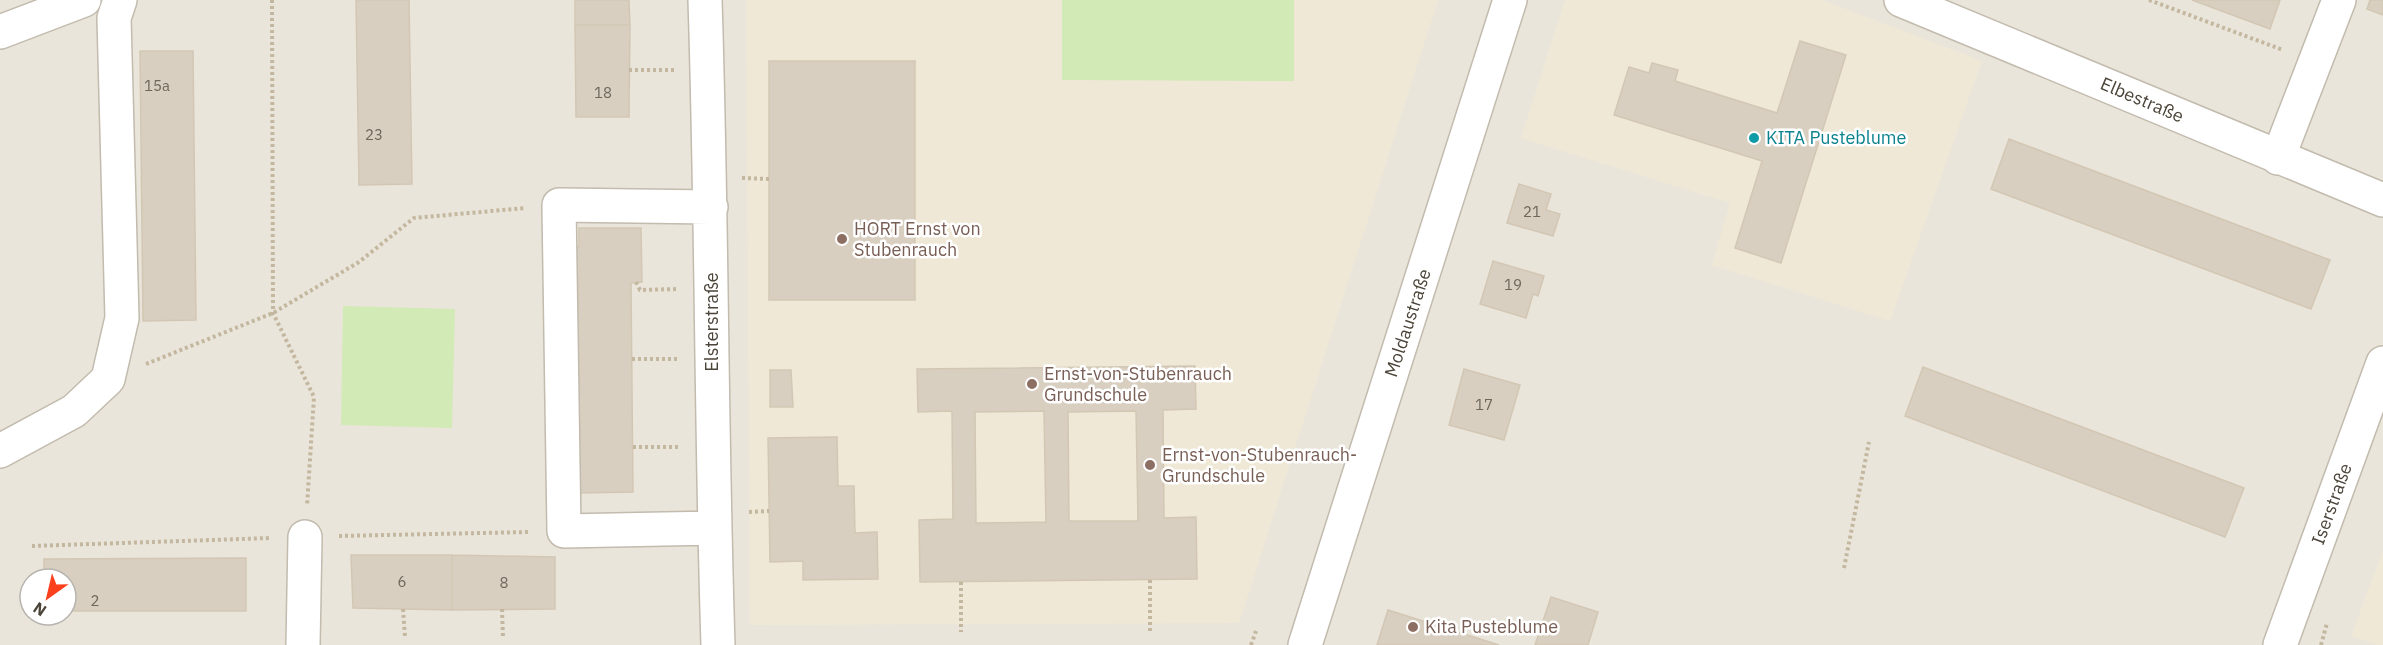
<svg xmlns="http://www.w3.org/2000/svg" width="2383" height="645" viewBox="0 0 2383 645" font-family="'IBM Plex Sans',sans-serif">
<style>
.residential{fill:#eae5da;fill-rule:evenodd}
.education{fill:#efe8d6}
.green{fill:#d2eab5}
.building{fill:#d8cfc1;stroke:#d3c7b4;stroke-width:1.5;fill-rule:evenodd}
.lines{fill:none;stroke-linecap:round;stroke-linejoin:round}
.minor-casing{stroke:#c2bbae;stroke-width:36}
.path{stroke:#c4b79f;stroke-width:4;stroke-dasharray:3 3;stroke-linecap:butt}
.minor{stroke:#fff;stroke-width:33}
.culture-dot{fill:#0f9aa8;stroke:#fff;stroke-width:2}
.education-dot{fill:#8d6e63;stroke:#fff;stroke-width:2}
.labels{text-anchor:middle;stroke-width:5;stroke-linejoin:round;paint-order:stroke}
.number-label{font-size:15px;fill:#6e675b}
.street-label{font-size:18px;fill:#4b4439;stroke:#fff}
.culture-label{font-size:18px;fill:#0d838f;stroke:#fff;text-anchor:start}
.education-label{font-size:18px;fill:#785e54;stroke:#fff;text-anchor:start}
</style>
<rect width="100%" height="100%" fill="#f6f3ec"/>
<path class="residential" d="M0,0H2383V645H0ZM30,579H66V615H30Z"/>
<path class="education" d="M746,0H1438L1239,623L750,625Z
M1565,0H1822L1982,61L1890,321L1712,265L1730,203L1521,138Z
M2383,551V645H2377L2351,636Z"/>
<path class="green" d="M1062,0H1294V81L1062,80Z
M343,306L455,309L452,428L341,425Z"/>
<path class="building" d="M356,0H409L412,184L359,185Z
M575,0H629L630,25H575Z
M2192,0H2280L2270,29Z
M2370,0H2383V15L2367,9Z
M575,25H630L629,117H576Z
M1800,41L1846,55L1781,263L1735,248L1762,161L1614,115L1629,67L1649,73L1652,63L1678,70L1675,81L1777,113Z
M140,51H193L196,320L143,321Z
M769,61H915V300H769Z
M2009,139L2330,260L2311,309L1991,189Z
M1519,184L1551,194L1546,210L1560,214L1553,236L1507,223Z
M579,228H641L642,282L631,283L633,492L580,493L577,247H579Z
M1493,261L1544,276L1538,296L1533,294L1526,318L1480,304Z
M1195,366L1196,409L1163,410L1164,518L1196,517L1197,579L920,582L919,520L953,519L952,411L918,412L917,369ZM1044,411L1046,522L976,523L975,412ZM1136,411L1138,521H1069L1068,412Z
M1923,367L2244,488L2225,537L1905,416Z
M1464,369L1520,385L1504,440L1449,425Z
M770,370H791L793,407H770Z
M837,437L838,486H854L855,533L877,532L878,579L803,580V561L770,562L768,438Z
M351,555H452V610L353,608Z
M452,555L555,557V609L452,610Z
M246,558V611H66V579H44V559Z
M1551,597L1598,612L1588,645H1535Z
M1388,610L1499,645H1377Z"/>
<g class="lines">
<g class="minor-casing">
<path id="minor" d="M705,0C712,215 711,430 718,645
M1901,0L2383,200
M0,32L84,0
M2278,158L2339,0
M711,207L559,205L564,531L714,528
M0,451L74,411L108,379L122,318L114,18L120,0
M303,645L305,537
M1305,645L1510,0
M2280,645L2383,363"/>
</g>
<path class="path" d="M272,0L273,313L314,397L307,506
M2149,0L2283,50
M629,70H674
M742,178L769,179
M636,282L640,290L678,289
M632,359H678
M146,364L273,313L359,262L414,218L525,208
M633,447H679
M749,512L769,511
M339,536L529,532
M32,546L271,538
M1844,568L1869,442
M1150,580V632
M961,582V632
M403,609L405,637
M502,609L503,638
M1251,645L1256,631
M2321,645L2327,623"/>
<use href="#minor" class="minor"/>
</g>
<circle class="culture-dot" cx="1754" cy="138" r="6"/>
<g class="education-dot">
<circle cx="842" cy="239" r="6"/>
<circle cx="1032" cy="384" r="6"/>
<circle cx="1150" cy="465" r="6"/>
<circle cx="1413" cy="627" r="6"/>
</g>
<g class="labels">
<g class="number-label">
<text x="157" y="91">15a</text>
<text x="603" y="98">18</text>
<text x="374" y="140">23</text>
<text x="1532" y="217">21</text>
<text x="1513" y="290">19</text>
<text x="1484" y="410">17</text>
<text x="402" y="587">6</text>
<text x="504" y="588">8</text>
<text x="95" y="606">2</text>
</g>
<g class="street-label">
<text transform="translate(2142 100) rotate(23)" y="6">Elbestraße</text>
<text transform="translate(712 322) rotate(-90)" y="6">Elsterstraße</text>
<text transform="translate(1408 323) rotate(-72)" y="6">Moldaustraße</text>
<text transform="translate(2332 504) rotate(-70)" y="6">Iserstraße</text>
</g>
<g class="culture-label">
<text x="1766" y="144">KITA Pusteblume</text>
</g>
<g class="education-label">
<text x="854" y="235">HORT Ernst von<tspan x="854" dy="21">Stubenrauch</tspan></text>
<text x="1044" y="380">Ernst-von-Stubenrauch<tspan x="1044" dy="21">Grundschule</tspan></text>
<text x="1162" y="461">Ernst-von-Stubenrauch-<tspan x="1162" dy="21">Grundschule</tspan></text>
<text x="1425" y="633">Kita Pusteblume</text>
</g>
</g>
<g transform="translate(48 597) rotate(214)"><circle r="28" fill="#ffffff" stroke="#b7b4b0" stroke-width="1.5"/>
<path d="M0-4.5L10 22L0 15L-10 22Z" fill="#fc3f1d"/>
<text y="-9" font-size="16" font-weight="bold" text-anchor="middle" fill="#4b4439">N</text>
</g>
</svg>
